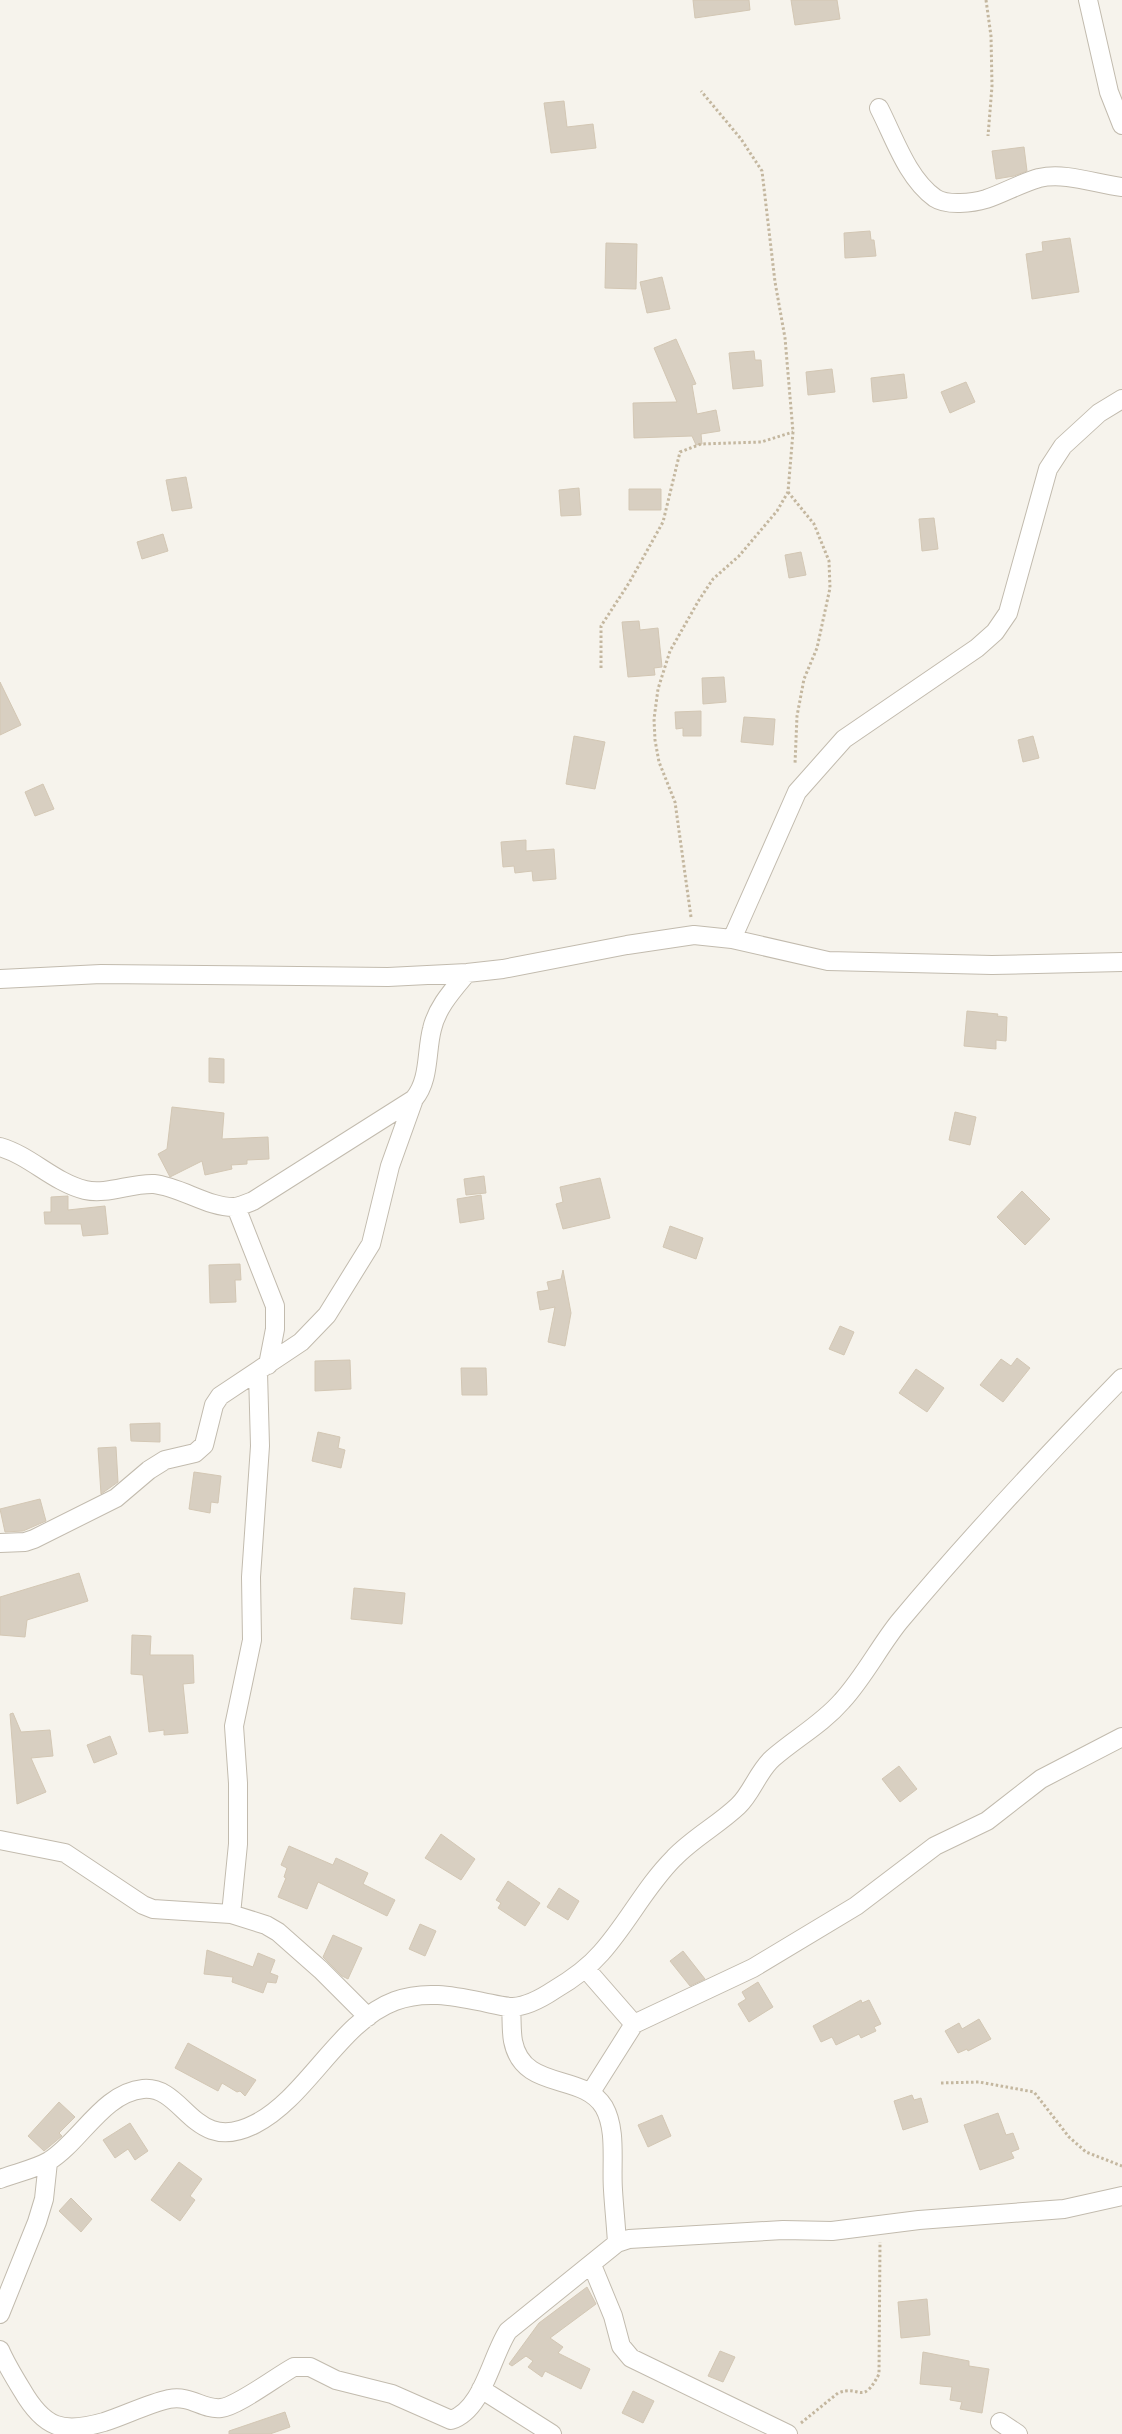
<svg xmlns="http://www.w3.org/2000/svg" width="1122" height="2434" viewBox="0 0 1122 2434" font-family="Rubik,sans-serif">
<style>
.building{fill:#d8cfc1;stroke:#d3c7b4}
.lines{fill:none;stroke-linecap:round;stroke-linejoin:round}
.minor-casing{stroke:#c2bbae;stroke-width:20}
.path{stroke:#c4b79f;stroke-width:3;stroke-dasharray:2.5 2.5;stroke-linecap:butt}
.minor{stroke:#fff;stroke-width:18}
</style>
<rect width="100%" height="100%" fill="#f6f3ec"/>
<path class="building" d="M693,0H749L750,10L695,18Z
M791,0H837L840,19L795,25Z
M564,101L567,127L593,124L596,148L551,153L544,103Z
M1024,147L1027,171L1014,176L996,179L992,151Z
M870,231L871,240H874L876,256L845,258L844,233Z
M1070,238L1079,292L1032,299L1026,254L1043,251L1042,242Z
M606,243L637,244L636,289L605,288Z
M662,277L670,309L647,313L640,282Z
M676,339L696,384L692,385L697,414L716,410L720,431L701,434L702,444L696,445L692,436L634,438L633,403L677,402L654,348Z
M754,351L755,360H761L763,386L733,389L729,353Z
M832,369L835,392L808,395L806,372Z
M904,374L907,398L873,402L871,378Z
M966,382L975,402L950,413L941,392Z
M186,477L192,508L172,511L166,480Z
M579,488L581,515L561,516L559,490Z
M629,489H661V510H629Z
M934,518L938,549L922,551L919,519Z
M163,534L168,551L142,559L137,542Z
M801,552L806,575L789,578L785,555Z
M639,621L640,630L658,628L662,667L654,668L655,675L628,677L622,622Z
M724,677L726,702L703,704L702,678Z
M0,682L21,725L0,735Z
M701,711V736H683V728L676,729L675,712Z
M744,717L775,719L773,745L741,742Z
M574,736L605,742L595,789L566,784Z
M1033,736L1039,758L1023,762L1018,740Z
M43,784L54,809L35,816L25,792Z
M526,840V851L554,849L556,879L533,881L532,871L515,873L514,866L503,867L501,842Z
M967,1011L998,1014L997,1016L1007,1017L1006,1041L996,1040V1049L964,1046Z
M209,1058L224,1059V1083L209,1082Z
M172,1107L224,1113L222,1139L268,1137L269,1159L247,1160V1164L231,1165L232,1169L205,1175L202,1161L170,1177L158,1154L167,1149Z
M955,1112L976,1117L970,1145L949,1140Z
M484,1176L486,1193L466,1195L464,1179Z
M600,1178L610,1218L563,1229L556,1204L563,1202L560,1187Z
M1022,1191L1050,1219L1025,1245L997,1217Z
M481,1195L484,1219L460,1223L457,1199Z
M68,1196V1210L105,1206L108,1234L83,1236L81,1224H45L44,1212H51V1197Z
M670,1226L703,1238L696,1259L663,1247Z
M240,1264L241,1280H235L236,1302L210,1303L209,1265Z
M563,1270L571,1313L565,1346L548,1342L555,1307L540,1310L537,1292L549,1290L547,1282L561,1279Z
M840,1326L854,1332L844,1355L829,1349Z
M1017,1358L1030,1368L1003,1402L980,1385L1001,1359L1011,1366Z
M350,1360L351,1389L315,1391V1361Z
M461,1368H486L487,1395H462Z
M916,1369L944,1388L927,1412L899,1393Z
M160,1423V1442L131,1441L130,1424Z
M318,1432L340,1437L338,1448L345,1450L341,1468L312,1461Z
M116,1447L118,1482L101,1494L98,1448Z
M194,1472L221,1476L218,1503L211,1502L210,1513L189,1509Z
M40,1499L46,1521L23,1531L5,1532L0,1509Z
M79,1573L88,1601L27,1620L25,1637L0,1635V1597Z
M354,1588L405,1593L402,1624L351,1619Z
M132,1635L151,1636L150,1655H193L194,1683L183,1684L188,1733L164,1735V1730L149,1732L143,1675L131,1674Z
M13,1713L21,1732L50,1730L53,1756L31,1758L46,1792L17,1804L10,1714Z
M110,1736L117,1754L94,1763L87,1745Z
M899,1766L917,1789L900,1802L882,1779Z
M441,1834L475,1859L461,1880L425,1858Z
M289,1846L333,1865L336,1858L368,1873L363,1884L395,1900L387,1916L318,1882L307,1909L278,1897L286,1878L284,1877L287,1868L281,1865Z
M508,1881L540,1903L525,1926L498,1908L501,1903L496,1900Z
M559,1888L579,1901L568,1920L547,1907Z
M420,1924L436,1931L425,1956L409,1949Z
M333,1935L362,1948L348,1979L342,1976L323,1957Z
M207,1950L253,1967L258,1953L275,1960L270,1973L278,1976L276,1983L267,1982L263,1993L232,1982L233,1977L204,1974Z
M683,1951L705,1979L690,1986L670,1961Z
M758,1982L773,2007L749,2022L738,2004L746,1999L742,1992Z
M861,2000L862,2003L869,2000L881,2024L874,2027L876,2031L861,2038L859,2034L836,2045L832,2037L821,2042L813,2026Z
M979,2019L991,2039L968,2051L967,2049L958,2053L945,2031L959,2023L962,2029Z
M188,2043L256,2080L245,2096L240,2091L237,2092L222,2083L218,2091L175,2068Z
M912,2095L914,2100L921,2098L928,2122L903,2130L894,2101Z
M59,2102L75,2117L59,2133L62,2136L44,2151L28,2136Z
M998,2113L1006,2135L1013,2133L1019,2149L1011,2152L1014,2158L980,2170L964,2125Z
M662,2115L671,2136L648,2147L638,2125Z
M130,2123L148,2151L135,2160L128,2149L115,2158L103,2140Z
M179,2162L202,2179L190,2196L195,2200L180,2221L151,2200Z
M71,2198L92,2219L81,2232L59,2211Z
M587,2287L596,2304L550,2338L563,2347L558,2353L590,2369L581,2389L545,2371L542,2377L528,2367L533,2361L526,2356L512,2366L509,2364L539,2323Z
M927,2299L930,2335L901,2338L898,2302Z
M720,2351L735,2357L723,2382L708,2376Z
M923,2352L969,2361V2366L989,2369L982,2413L960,2409L962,2402L950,2400L952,2387L920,2384Z
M633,2391L654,2401L643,2423L622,2413Z
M285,2412L290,2427L270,2434H229V2431Z"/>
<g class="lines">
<g class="minor-casing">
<path id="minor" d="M1088,0L1109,92L1122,125
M879,108C894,137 907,178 935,198C947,206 973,203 986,199C1004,193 1021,183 1039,178C1066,172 1096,184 1122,187
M732,939L797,792L844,739L977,648L995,632L1008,613L1048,469L1063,446L1099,413L1122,399
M0,979L101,974L388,977L467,973L503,969L627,945L694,935L732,939L828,961L992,965L1122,962
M0,1147C31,1156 53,1182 85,1190C107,1195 131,1183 154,1184C181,1187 209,1208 235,1207C241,1206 248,1203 253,1201L414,1099C430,1080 426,1052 432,1029C437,1007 453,990 467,973
M236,1207L275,1306V1329L268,1365
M0,1543L25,1542L34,1539L116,1498L149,1470L165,1460L195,1453L204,1445L214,1405L220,1396L301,1342L327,1315L371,1244L390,1166L414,1099
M0,1840L65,1853L143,1905L153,1909L231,1914L266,1925L278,1932L321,1970L368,2017
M231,1914L238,1844V1783L234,1726L252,1640L251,1577L260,1446L258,1372
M586,1969L634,2024
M511,2007C512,2018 511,2030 513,2041C523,2092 583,2072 604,2107C617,2130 611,2163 613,2190C614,2207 616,2225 617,2243
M591,2092L634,2024L753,1968L856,1906L935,1846L987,1821L1041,1779L1122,1737
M0,2179C16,2173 35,2169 49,2161C81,2141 103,2093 143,2089C185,2085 193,2156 255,2124C307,2098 340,2021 395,2001C424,1990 453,1996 483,2002C493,2004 503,2007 513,2007C528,2006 542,1998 554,1990C571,1980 588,1968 601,1953C628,1923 645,1887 674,1858C693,1838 718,1825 738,1806C752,1793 758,1771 773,1758C796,1738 822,1724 842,1701C864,1677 879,1647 899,1622C970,1537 1045,1457 1122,1378
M592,2265L613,2316L621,2346L631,2358L788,2434
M0,2314L37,2222L44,2199L48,2162
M0,2350C6,2364 14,2377 22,2390C44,2428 62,2434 104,2422C126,2415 147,2404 169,2399C192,2395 202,2410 221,2408C238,2406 277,2376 294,2367H310L336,2380L392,2394L451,2420C483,2410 491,2357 508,2331L617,2243L629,2239L783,2230L832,2231L919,2220L1064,2209L1122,2196
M481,2389L552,2434
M1000,2422L1018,2434"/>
</g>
<path class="path" d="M986,0L991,36L992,86L988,136
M788,492L814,524L829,561L830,588L817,648L804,679L797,716L795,764
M601,668V626L629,583L663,522L680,452L701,444L761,442L793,432
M691,917L675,802L659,762L655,740L654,719L658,689L670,651L699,600L713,579L739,556L777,511L788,492L793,432L785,338L775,282L762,171L741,139L701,91
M941,2083L979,2082L1034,2092L1069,2137L1086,2152L1122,2166
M801,2423L838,2393C860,2384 862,2407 879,2374L880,2242"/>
<use href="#minor" class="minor"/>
</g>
</svg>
